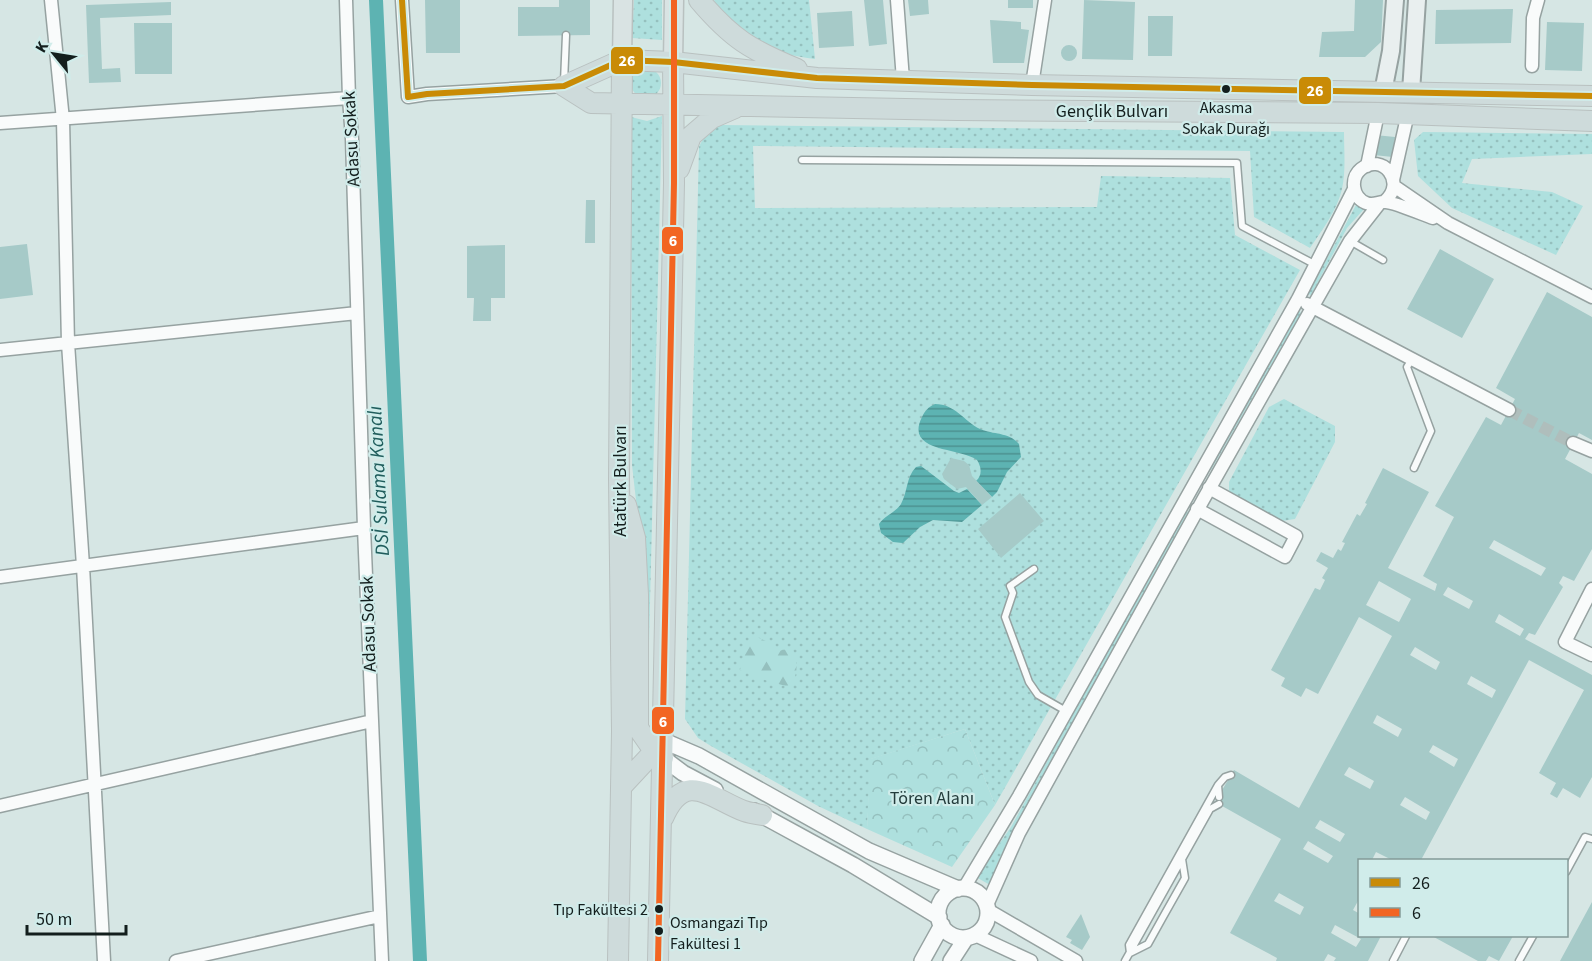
<svg xmlns="http://www.w3.org/2000/svg" width="1592" height="961" viewBox="0 0 1592 961" font-family="'Source Sans 3',sans-serif">
<style>
.grass{fill:url(#grass-dots)}
.forest{fill:url(#forest-firs)}
.park{fill:url(#park-crowns)}
.water{fill:url(#water-rules)}
.lines{fill:none;stroke-linecap:round;stroke-linejoin:round}
.canal{stroke:#5db3b2;stroke-width:14}
.building{fill:#a6cac8;fill-rule:evenodd}
.minor-tunnel{stroke:#afbebc;stroke-width:12;stroke-dasharray:12 6;stroke-linecap:butt}
.service-casing{stroke:#96a2a1;stroke-width:9}
.minor-casing{stroke:#96a2a1;stroke-width:15}
.tertiary-casing{stroke:#96a2a1;stroke-width:18}
.secondary-casing{stroke:#96a2a1;stroke-width:20}
.primary-casing{stroke:#b9c1c0;stroke-width:21}
.trunk-casing{stroke:#b9c1c0;stroke-width:22}
.service{stroke:#f9fbfb;stroke-width:6}
.minor{stroke:#f9fbfb;stroke-width:12}
.tertiary{stroke:#f9fbfb;stroke-width:15}
.secondary{stroke:#e9efef;stroke-width:16}
.primary{stroke:#d9e3e3;stroke-width:18}
.trunk{stroke:#cedbdb;stroke-width:20}
.bus-1-casing{stroke:#d0ecea;stroke-width:10}
.bus-2-casing{stroke:#d0ecea;stroke-width:10}
.bus-1{stroke:#c98b06;stroke-width:6}
.bus-2{stroke:#f26522;stroke-width:6}
.bus-dot{fill:#131e1d;stroke:#d0ecea;stroke-width:2}
.labels{text-anchor:middle;stroke-width:4.5;stroke-linejoin:round;paint-order:stroke}
.bus-label{font-size:16px;fill:#131e1d;stroke:#d0ecea}
.street-label{font-size:18px;fill:#131e1d;stroke:#d0ecea}
.park-label{font-size:18px;fill:#243c3c;stroke:#d0ecea}
.water-label{font-size:20px;font-style:italic;fill:#205d5c;stroke:#d0ecea}
.line-badge{stroke:#d0ecea;stroke-width:2}
.badge-label{font-size:16px;text-anchor:middle;font-weight:bold;fill:#fff}
</style>
<defs>
<pattern id="grass-dots" width="8" height="8" patternUnits="userSpaceOnUse" patternTransform="scale(1.5)"><rect width="8" height="8" fill="#aee0de"/><path d="M2 2h.1M6 6h.1" fill="none" stroke="#95c0be" stroke-width="1.8" stroke-linecap="round"/></pattern>
<pattern id="forest-firs" width="22" height="20" patternUnits="userSpaceOnUse" patternTransform="scale(1.5)"><rect width="22" height="20" fill="#aee0de"/><path d="M5 1l3.5 6h-7zM16 11l3.5 6h-7z" fill="#95c0be"/></pattern>
<pattern id="park-crowns" width="20" height="18" patternUnits="userSpaceOnUse" patternTransform="scale(1.5)"><rect width="20" height="18" fill="#aee0de"/><path d="M2 6a3 3 0 1 1 6 0M12 15a3 3 0 1 1 6 0" fill="none" stroke="#95c0be"/></pattern>
<pattern id="water-rules" width="6" height="5" patternUnits="userSpaceOnUse" patternTransform="scale(1.5)"><rect width="6" height="5" fill="#5db3b2"/><path d="M0 2.5h6" fill="none" stroke="#4c9190"/></pattern>
</defs>
<rect width="100%" height="100%" fill="#d6e6e4"/>
<path class="grass" d="M634,0H662V40L632,38Z
M714,0H809L815,59C781,55 757,46 733,22C725,15 718,9 714,0Z
M631 83a15 15 0 1 1 30 0a15 15 0 1 1-30 0Z
M662,116L647,725L641,544L632,465L631,117L647,121Z
M722,125L1344,132C1344,150 1346,171 1342,189C1337,211 1322,230 1310,248L1254,217L1250,151L753,146L755,208L1097,207L1101,176L1230,178L1235,235L1300,270L995,805L965,729L871,759L867,829L818,806L711,746L698,738L685,719L699,147C703,137 711,128 722,125Z
M1423,132L1592,134V154L1472,159L1462,183L1552,192L1583,206L1556,255L1452,208L1418,176L1414,140Z
M1356,205L1364,209L1347,228L1311,295L1308,294Z
M1299,311L1301,313L1211,470L1209,469Z
M1284,399L1335,426V442L1295,519L1282,521L1229,492V482L1269,407Z
M1185,510L1188,512L1014,829L997,864L990,885L976,877L1011,827Z"/>
<path class="forest" d="M757,637L770,643L774,652L792,648C798,663 799,674 789,687L765,680L740,670L745,649Z"/>
<path class="park" d="M965,729L995,805L952,867L867,829L870,759Z"/>
<path class="water" d="M935,404C955,404 964,421 980,429C994,435 1009,432 1019,444L1021,457L1007,472L997,492L992,497L976,481C983,475 981,466 977,460C960,447 904,453 922,417C925,411 928,407 935,404Z
M921,466L954,491L959,493L967,489L982,505L962,522L933,520L920,527L903,543L893,542L881,533L879,524C885,515 895,513 901,504C908,491 906,477 916,467Z"/>
<g class="lines">
<path class="canal" d="M376,0L420,961"/>
</g>
<path class="building" d="M425,0H460V53H426Z
M559,0H590V35L518,36V7H559Z
M864,0H883L887,44L869,46Z
M908,0H928L929,14L910,16Z
M1008,0H1033V8H1008Z
M1084,0L1135,2L1133,60L1082,59Z
M1355,0H1383L1381,42L1365,57H1319L1322,32L1354,31Z
M171,2V15L100,18L102,69L120,68L121,82L89,83L86,5Z
M1513,9L1511,43L1435,44L1436,10Z
M852,11L854,46L819,48L817,13Z
M1148,16H1173L1172,56H1148Z
M990,20L1021,22V29L1029,30L1024,63H993Z
M1547,22L1584,23L1582,71L1545,70Z
M134,23H172V74H135Z
M1061 53a8 8 0 1 1 16 0a8 8 0 1 1-16 0Z
M1375,135L1395,137L1393,157L1373,155Z
M586,200H595V243H585Z
M27,244L33,295L0,299V247Z
M505,245V298H491V321H473L474,298H467V246Z
M1440,249L1494,279L1462,338L1407,309Z
M1547,292L1592,317V440L1579,433L1565,459L1592,474V549L1574,581L1563,576L1559,583L1563,587L1535,635L1529,633L1525,639L1592,675V777L1580,798L1563,788L1557,798L1550,794L1556,783L1539,773L1584,690L1529,660L1421,860H1392L1376,852L1372,860H1360V902L1358,901L1353,910L1360,914V936H1381L1368,961H1334L1336,958L1328,954L1324,961H1276L1277,958L1230,933L1281,839L1215,802L1234,770L1299,808L1392,636L1359,617L1318,694L1306,688L1301,697L1281,686L1285,678L1271,670L1315,588L1320,590L1325,580L1322,578L1328,568L1316,561L1321,552L1333,558L1338,549L1341,551L1345,543L1342,542L1357,514L1360,516L1367,504L1365,503L1383,468L1429,492L1388,568L1435,591L1437,584L1423,576L1454,517L1435,506L1486,417L1501,425L1515,399L1496,388ZM1494,540L1546,568L1541,576L1489,548ZM1379,581L1411,599L1399,622L1366,605ZM1448,587L1473,601L1469,609L1443,595ZM1499,614L1524,629L1520,636L1495,622ZM1415,647L1440,662L1436,670L1410,655ZM1471,676L1496,690L1492,698L1467,684ZM1377,715L1402,729L1398,737L1373,723ZM1433,745L1458,759L1454,767L1429,752ZM1349,767L1374,781L1370,789L1344,775ZM1405,797L1430,812L1426,820L1400,805ZM1320,820L1345,834L1340,842L1315,828ZM1308,841L1333,856L1328,863L1303,849ZM1279,893L1304,907L1300,915L1274,901ZM1335,925L1361,939L1356,947L1331,933Z
M951,458L964,461L969,465L972,476L992,497L982,505L966,487L957,489L944,479L942,474Z
M1020,493L1044,521L1001,558L978,529Z
M1592,902V961H1560Z
M1081,914L1090,937L1082,950L1070,943L1072,940L1066,937Z
M1432,936H1513L1499,961L1489,956L1486,961H1478Z"/>
<g class="lines">
<path class="minor-tunnel" d="M1509,410L1573,443"/>
<g class="service-casing">
<path id="service" d="M564,82L566,35
M802,160L1237,163L1242,226L1316,265
M1350,241L1383,260
M1412,359L1407,367L1431,431L1414,468
M1034,569L1010,586L1013,593L1005,617L1029,682L1038,695L1066,711
M1219,797L1218,785L1225,777L1231,775
M1182,859L1185,878L1163,917L1148,944L1130,953L1129,945L1218,785
M1566,872L1585,837L1592,839
M1125,961L1210,809L1219,804
M1393,961L1406,936
M1519,961L1533,936"/>
</g>
<g class="minor-casing">
<path id="minor" d="M51,0L63,120L68,343L83,566L104,961
M346,0L349,98L352,139L364,528L382,961
M402,0L408,97L427,94L564,86
M897,0L903,80
M1532,66L1533,18L1538,0
M1032,85L1045,0
M0,123L349,98
M1367,166L1378,113
M1393,180L1408,113
M1394,186L1448,223L1592,297
M1385,201C1407,182 1382,152 1361,169C1350,178 1352,197 1366,203C1373,206 1378,202 1384,202C1392,201 1424,215 1433,218
M1307,304L1509,410
M0,350L357,313
M1573,443L1592,451
M1197,509L1285,557L1296,536L1209,488
M0,577L364,528
M1592,589L1565,642L1592,655
M0,806L372,721
M964,888L1019,796L1298,299L1354,189
M987,905L1019,833L1203,500L1350,241L1379,204
M988,910L1076,961
M975,935L1031,961
M176,961L380,916"/>
</g>
<g class="tertiary-casing">
<path id="tertiary" d="M664,741L699,756L869,851L958,889
M663,758L683,773L715,790
M754,811L853,865L939,917
M938 913a25 25 0 1 1 50 0a25 25 0 1 1-50 0Z
M922,961L942,925
M951,961L966,938"/>
</g>
<g class="secondary-casing">
<path id="secondary" d="M1383,92L1391,51L1395,0
M1411,92L1417,0"/>
</g>
<g class="primary-casing">
<path id="primary" d="M622,60L623,0
M673,62L674,0"/>
</g>
<g class="trunk-casing">
<path id="trunk" d="M699,0C732,39 751,50 797,69
M564,86L622,60L673,62L817,78L1032,85L1592,96
M564,86L591,103L957,110L1378,113L1592,121
M679,169L691,136L712,118L735,108
M626,505L635,538L638,595V728L654,751L663,758
M622,786L662,743
M663,818C685,768 710,798 744,811C750,813 756,814 762,815
M618,961L622,731L619,479L622,60
M658,961L674,183L673,62"/>
</g>
<use href="#service" class="service"/>
<use href="#minor" class="minor"/>
<use href="#tertiary" class="tertiary"/>
<use href="#secondary" class="secondary"/>
<use href="#primary" class="primary"/>
<use href="#trunk" class="trunk"/>
<g class="bus-1-casing">
<path id="bus-1" d="M402,0L408,97L427,94L564,86L622,60L673,62L817,78L1032,85L1592,96"/>
</g>
<g class="bus-2-casing">
<path id="bus-2" d="M658,961L674,183V0"/>
</g>
<use href="#bus-1" class="bus-1"/>
<use href="#bus-2" class="bus-2"/>
</g>
<g class="bus-dot">
<circle cx="1226" cy="89" r="5"/>
<circle cx="659" cy="909" r="5"/>
<circle cx="659" cy="931" r="5"/>
</g>
<g class="labels">
<g class="bus-label">
<text x="1226" y="113">Akasma<tspan x="1226" dy="21">Sokak Durağı</tspan></text>
<text x="648" y="915" text-anchor="end">Tıp Fakültesi 2</text>
<text x="670" y="928" text-anchor="start">Osmangazi Tıp<tspan x="670" dy="21">Fakültesi 1</tspan></text>
</g>
<g class="street-label">
<text x="1112" y="117">Gençlik Bulvarı</text>
<text transform="translate(351 139) rotate(-93)" y="6">Adasu Sokak</text>
<text transform="translate(620 481) rotate(-90)" y="6">Atatürk Bulvarı</text>
<text transform="translate(368 624) rotate(-92)" y="6">Adasu Sokak</text>
</g>
<g class="park-label">
<text x="932" y="804">Tören Alanı</text>
</g>
<g class="water-label">
<text transform="translate(378 481) rotate(-93)" y="7">DSİ Sulama Kanalı</text>
</g>
</g>
<g class="line-badge">
<rect x="610" y="46" width="34" height="29" rx="6" fill="#c98b06"/>
<rect x="1298" y="76" width="34" height="29" rx="6" fill="#c98b06"/>
<rect x="661" y="226" width="23" height="29" rx="6" fill="#f26522"/>
<rect x="651" y="706" width="24" height="29" rx="6" fill="#f26522"/>
</g>
<g class="badge-label">
<text x="627" y="66">26</text>
<text x="1315" y="96">26</text>
<text x="673" y="246">6</text>
<text x="663" y="727">6</text>
</g>
<rect x="1358" y="859" width="210" height="78" fill="#d0ecea" stroke="#849a98" stroke-width="1.5"/>
<rect x="1370" y="878" width="30" height="9" fill="#c98b06" stroke="#849a98" stroke-width="1.5"/>
<text x="1412" y="889" font-size="18" fill="#131e1d">26</text>
<rect x="1370" y="908" width="30" height="9" fill="#f26522" stroke="#849a98" stroke-width="1.5"/>
<text x="1412" y="919" font-size="18" fill="#131e1d">6</text>
<g transform="translate(54 54) rotate(300)" stroke="#d0ecea" stroke-width="4.5" paint-order="stroke">
<path d="M0-4.5L10 22L0 15L-10 22Z" fill="#131e1d"/>
<text y="-9" font-size="16" font-weight="bold" text-anchor="middle" fill="#131e1d">K</text>
</g>
<path d="M27 925v9h99v-9" fill="none" stroke="#131e1d" stroke-width="3"/>
<text x="36" y="925" font-size="18" fill="#131e1d" stroke="#d0ecea" stroke-width="4.5" paint-order="stroke">50 m</text>
</svg>
